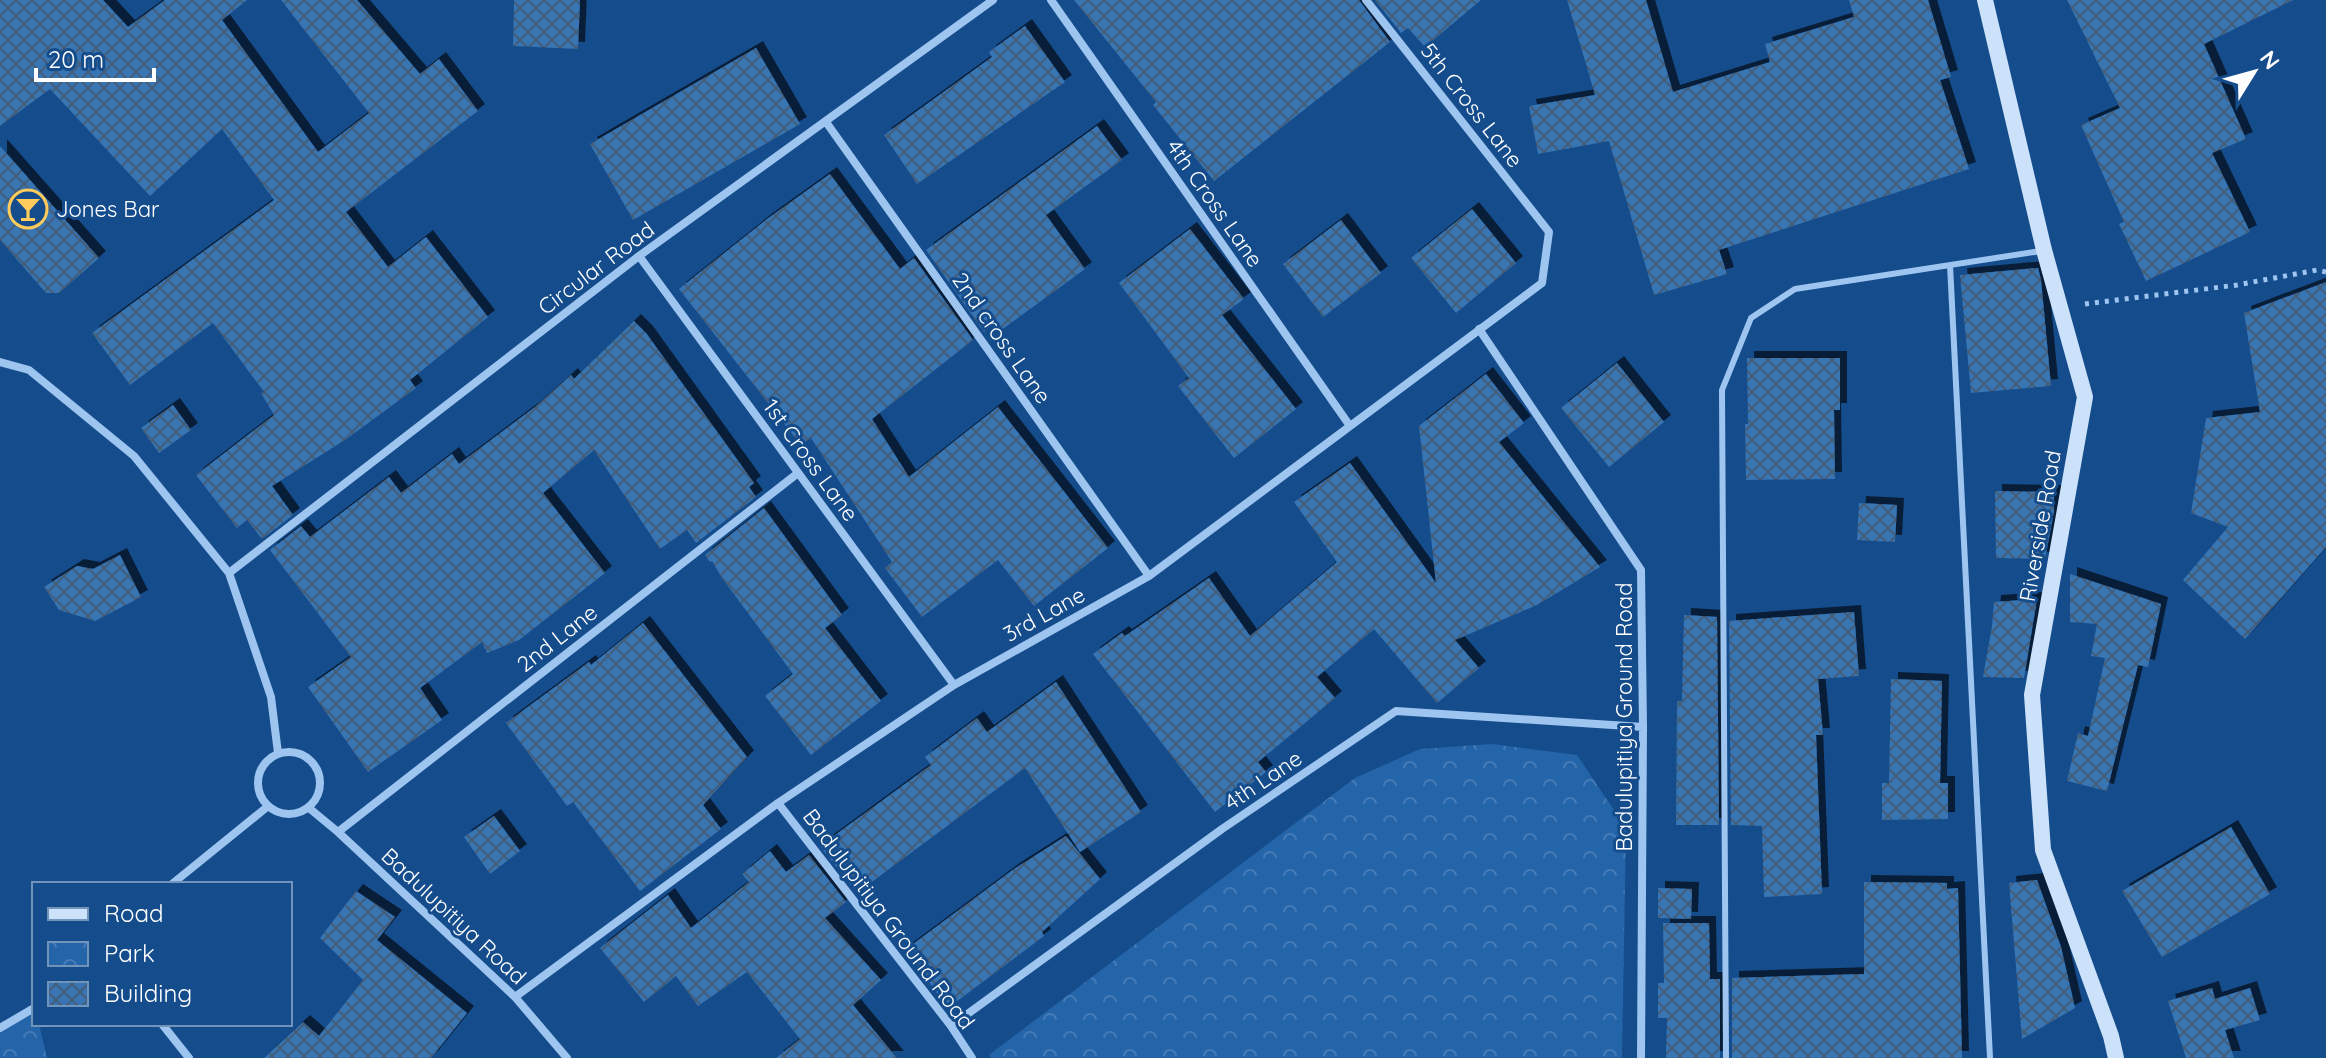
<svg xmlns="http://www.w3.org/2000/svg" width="2326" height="1058" viewBox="0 0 2326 1058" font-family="Quicksand,sans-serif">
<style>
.park{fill:url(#park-crowns)}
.building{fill:url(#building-cross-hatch);filter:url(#shadow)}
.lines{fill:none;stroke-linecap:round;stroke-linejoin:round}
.path{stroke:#9ec5f0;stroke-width:5;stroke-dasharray:4 6;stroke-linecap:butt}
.lane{stroke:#9ec5f0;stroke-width:6}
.street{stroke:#9ec5f0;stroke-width:8}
.secondary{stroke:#cce2fb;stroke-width:16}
.labels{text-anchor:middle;stroke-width:6;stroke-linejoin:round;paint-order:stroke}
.street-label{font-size:22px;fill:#fff;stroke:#154c8c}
.poi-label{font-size:22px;fill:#fff;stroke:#154c8c;text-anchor:start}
</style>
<defs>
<pattern id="park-crowns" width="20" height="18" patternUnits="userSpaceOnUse" patternTransform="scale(2)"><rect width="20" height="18" fill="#2464a9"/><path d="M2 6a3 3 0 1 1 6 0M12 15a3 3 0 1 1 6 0" fill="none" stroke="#457bb6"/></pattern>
<pattern id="building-cross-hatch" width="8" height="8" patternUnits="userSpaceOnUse" patternTransform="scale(2)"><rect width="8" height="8" fill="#3974b3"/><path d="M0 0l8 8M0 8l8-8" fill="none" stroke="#435e7a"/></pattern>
<filter id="shadow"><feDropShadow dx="7" dy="-7" stdDeviation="0" flood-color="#0009"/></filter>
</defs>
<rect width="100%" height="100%" fill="#154c8c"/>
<path class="park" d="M1492,744L1577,755L1626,828L1622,1058H991L989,1055L1355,778L1420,749Z
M34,1008V1024H39L47,1058H0V1028Z"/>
<path class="building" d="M0,0H103L128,27L165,0H247L222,20L318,152L369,113L281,0H357L420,74L439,59L478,111L346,212L388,267L426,237L488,317L410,380L416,388L345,440L272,486L293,515L262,539L247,520L237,528L196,475L274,415L261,393L264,392L213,323L130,385L92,333L274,200L222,129L150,196L50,89L0,126Z
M514,0H580L578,49L513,46Z
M1074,0H1359L1390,42L1214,181L1153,105L1156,102Z
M1375,0H1481L1425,47L1408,28L1401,33Z
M1567,0H1646L1673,92L1770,62L1765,44L1854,17L1849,0H1928L1951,77L1940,80L1969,169L1719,250L1727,274L1654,295L1609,141L1538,154L1529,106L1595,95Z
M2067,0H2293L2204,44L2246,139L2212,153L2250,232L2146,281L2119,224L2124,222L2081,125L2120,108Z
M1025,26L1065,82L917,184L884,135L992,57L989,52Z
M756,48L800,124L633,220L590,144Z
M1097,126L1122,160L1046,215L1085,269L1000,331L995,323L984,332L926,250Z
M0,146L99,258L59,293H46L0,240Z
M830,174L900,269L914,258L973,340L872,419L909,477L998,407L1108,548L1034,606L998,560L922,617L885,568L892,562L811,438L801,445L679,289L767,219Z
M1472,209L1516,263L1456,313L1411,258Z
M1341,220L1381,273L1323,317L1283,264Z
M1190,229L1244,299L1222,315L1296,409L1234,458L1178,386L1189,378L1119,283Z
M2038,268L2041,280L2051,386L1971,393L1960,275Z
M2326,282V547L2245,639L2183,580L2228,527L2191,513L2206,418L2260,412L2244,313Z
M634,321L646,333L754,483L749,487L756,497L696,543L687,530L660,549L594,450L543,493L605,573L519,640L487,653L482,642L420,688L442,720L368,772L308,687L351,657L270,550L301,526L310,537L389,477L401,493L452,454L459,464L535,407L571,375L574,379Z
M1747,358H1840V410H1834L1835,479L1746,480L1745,424H1748Z
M1617,363L1664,422L1609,467L1561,408Z
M1486,374L1524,423L1499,442L1600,567L1537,605L1455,640L1479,668L1437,703L1374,629L1317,677L1335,698L1258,762L1266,772L1215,812L1093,654L1122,633L1125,636L1209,578L1250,636L1337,562L1294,502L1350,463L1436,583L1419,426Z
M173,405L191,430L159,453L141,428Z
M1995,491L2054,492V511L2045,559L1996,558Z
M1859,503L1897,505L1895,542L1857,540Z
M764,508L842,615L825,628L881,701L811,755L765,696L793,674L722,578L712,561L710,562L705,555Z
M120,555L141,597L95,621L59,610L44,587L77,566L93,569Z
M2070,574L2161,604L2148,667L2138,665L2107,791L2067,781L2078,733L2088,736L2105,658L2091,656L2097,624L2070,622Z
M2037,599L2024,678L1983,677L1992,626L1994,602Z
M1854,612L1859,676L1818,679L1823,735H1816L1822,894L1764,897L1762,826L1731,825L1729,621Z
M1684,615L1717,617L1719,825H1676L1677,701H1682Z
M643,623L747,757L703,805L721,829L640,891L573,802L567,806L506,723L589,662L591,665Z
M1891,679L1942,681L1940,783H1948V819L1882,820V783H1889Z
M1056,682L1141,812L1080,852L1025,768L857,893L820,846L931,765L925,757L977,718L987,732Z
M494,816L520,851L490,874L464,837Z
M2231,827L2270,894L2162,957L2122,891Z
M1066,836L1100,879L1042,932L1044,936L948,1008L905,950L1014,869Z
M770,851L786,872L809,855L846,902L825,918L881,980L853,1005L897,1058H776L800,1039L747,972L698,1006L676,976L644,1002L600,948L668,895L691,928L749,882L742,874Z
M2037,880L2061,947L2075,1008L2022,1039L2009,883Z
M1864,882L1947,883V889L1958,888L1962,1058H1732V978L1864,974Z
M1658,888L1692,889L1691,919L1658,918Z
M356,891L395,917L377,940L467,1013L431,1058H264L303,1022L319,1036L363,980L320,938Z
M1663,923H1709L1710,979H1720V1058H1666L1667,1018H1658V983H1664Z
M2212,988L2215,999L2250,988L2260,1020L2225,1030L2234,1058H2186L2168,1001Z"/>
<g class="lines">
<path class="path" d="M2085,304L2237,285L2317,270L2326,272"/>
<path class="lane" d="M1950,265L1990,1058
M1726,1058L1722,390L1751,318L1795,289L2041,251"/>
<path class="street" d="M1051,0L1350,426
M826,122L1149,576
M639,256L954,685
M1479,329L1641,570L1643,727L1641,1058
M0,362L29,370L134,456L229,573L271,697L278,753
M229,573L639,256L993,0
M258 783a31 31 0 1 1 62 0a31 31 0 1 1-62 0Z
M778,803L951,1026L972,1058
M309,808L338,832L515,997L567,1058
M338,832L798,473
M172,884L267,807
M515,997L778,803L954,685L1149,576L1542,283L1549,232L1366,0
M162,1024L189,1058
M951,1026L1222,829L1396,711L1643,727
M0,1028L34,1008"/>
<path class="secondary" d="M1985,0L2044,250L2085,397L2032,695L2043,850L2111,1036L2116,1058"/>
</g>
<defs>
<g id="bar-ring" transform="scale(2)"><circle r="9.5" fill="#154c8c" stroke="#ffcb5d" stroke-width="1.5"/><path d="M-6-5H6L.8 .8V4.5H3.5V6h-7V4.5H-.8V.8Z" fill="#ffcb5d"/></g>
</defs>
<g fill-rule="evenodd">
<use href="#bar-ring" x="28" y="209"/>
</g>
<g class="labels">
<g class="street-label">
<text transform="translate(1472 105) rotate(52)" y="8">5th Cross Lane</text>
<text transform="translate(1215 203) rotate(55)" y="8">4th Cross Lane</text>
<text transform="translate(596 268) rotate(-37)" y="8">Circular Road</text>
<text transform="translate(1002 338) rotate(55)" y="8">2nd cross Lane</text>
<text transform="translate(811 460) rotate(54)" y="8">1st Cross Lane</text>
<text transform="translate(2040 526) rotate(-80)" y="8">Riverside Road</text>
<text transform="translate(1044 614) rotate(-29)" y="8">3rd Lane</text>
<text transform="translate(557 638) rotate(-38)" y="8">2nd Lane</text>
<text transform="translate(1624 717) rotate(-90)" y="8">Badulupitiya Ground Road</text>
<text transform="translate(1263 780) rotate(-34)" y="8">4th Lane</text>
<text transform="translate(454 916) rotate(43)" y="8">Badulupitiya Road</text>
<text transform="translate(889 919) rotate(53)" y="8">Badulupitiya Ground Road</text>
</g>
<g class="poi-label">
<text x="56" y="217">Jones Bar</text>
</g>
</g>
<rect x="32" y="882" width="260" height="144" fill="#154c8c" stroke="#7394ba" stroke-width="2"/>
<rect x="48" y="908" width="40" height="12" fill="#cce2fb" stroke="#7394ba" stroke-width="2"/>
<text x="104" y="922" font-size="24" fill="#ffffff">Road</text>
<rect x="48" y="942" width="40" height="24" fill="url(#park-crowns)" stroke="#7394ba" stroke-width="2"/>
<text x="104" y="962" font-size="24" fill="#ffffff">Park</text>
<rect x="48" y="982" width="40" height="24" fill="url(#building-cross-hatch)" stroke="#7394ba" stroke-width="2"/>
<text x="104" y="1002" font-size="24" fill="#ffffff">Building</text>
<g transform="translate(2254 72) rotate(53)" stroke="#154c8c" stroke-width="6" paint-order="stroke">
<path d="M0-6L14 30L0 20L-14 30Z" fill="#ffffff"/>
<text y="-12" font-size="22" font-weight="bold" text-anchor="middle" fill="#ffffff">N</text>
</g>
<path d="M36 68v12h118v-12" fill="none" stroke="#ffffff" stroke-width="4"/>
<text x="48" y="68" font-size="24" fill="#ffffff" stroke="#154c8c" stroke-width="6" paint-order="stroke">20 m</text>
</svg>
